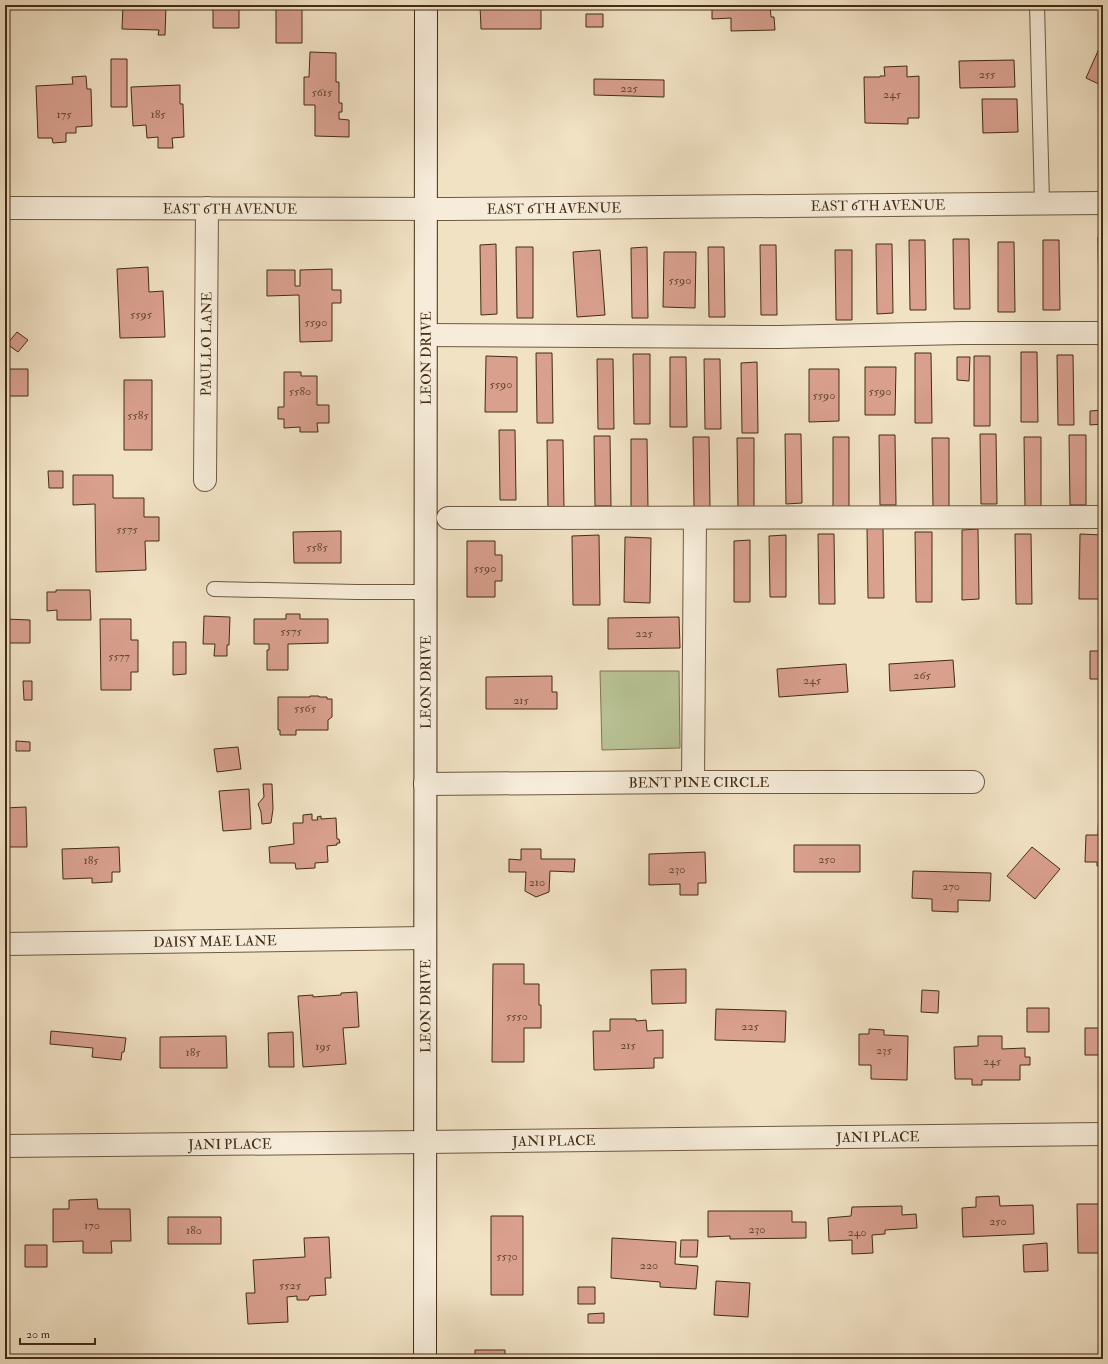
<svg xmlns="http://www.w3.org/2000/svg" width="1108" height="1364" viewBox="0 0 1108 1364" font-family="'IM FELL Double Pica',serif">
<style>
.green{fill:#b8c395;stroke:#7d7854}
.building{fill:#d9a08e;stroke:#422c14}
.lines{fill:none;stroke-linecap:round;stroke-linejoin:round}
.lane-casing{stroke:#6e5a40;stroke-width:16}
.street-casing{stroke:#6e5a40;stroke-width:24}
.secondary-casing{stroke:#422c14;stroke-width:24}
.lane{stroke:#f6ecd9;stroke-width:14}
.street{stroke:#f6ecd9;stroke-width:22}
.secondary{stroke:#f6ecd9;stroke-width:22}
.labels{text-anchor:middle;stroke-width:3;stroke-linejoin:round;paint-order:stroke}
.number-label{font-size:12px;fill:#684932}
.street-label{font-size:14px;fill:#422c14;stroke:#f6ecd9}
</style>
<rect width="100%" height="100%" fill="#f1e2c4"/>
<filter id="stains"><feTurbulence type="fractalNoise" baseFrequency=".005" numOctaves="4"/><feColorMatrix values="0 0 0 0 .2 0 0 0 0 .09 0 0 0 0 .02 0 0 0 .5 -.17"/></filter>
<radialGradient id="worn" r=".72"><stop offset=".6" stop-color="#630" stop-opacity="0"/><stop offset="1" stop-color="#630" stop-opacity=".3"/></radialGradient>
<path class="green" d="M600,671H679L680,748L602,750Z"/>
<path class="building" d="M123,5H166L165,35H158L159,30L122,29Z
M213,5H239V28H213Z
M276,5H302V43H276Z
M480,5H541V29H481Z
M712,5H770L771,17H774L775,30L731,31V18L712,19Z
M586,14H603V27H586Z
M1102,42L1103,43V86L1086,78Z
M310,52L336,53V82H339V103H342V112H339V119L349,120V137L315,136V105H304V77H309Z
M111,59H127V107H111Z
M1014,60L1015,87L960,88L959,61Z
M907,66V77L919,76V118H908V124L865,123L864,77H880V76H885L884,67Z
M86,76L87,89H91L92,126L76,127V133H66V142L53,143L52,138H38L36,86L73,84L72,77Z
M594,79L664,80V97L594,95Z
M180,85V104H183L184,137L172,138L173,148H158V137L147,138L146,125L133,126L131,87Z
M982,99H1017L1018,132L983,133Z
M1098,237H1103V307H1099Z
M953,239H969L970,309H954Z
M909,240H925L926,310H910Z
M1043,240H1059L1060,310H1043Z
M998,242H1014L1015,312H998Z
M496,244L497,314L481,315L480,245Z
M876,244H892L893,313L877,314Z
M760,245H776L777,315H761Z
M516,247H533V318H517Z
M647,247L648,318H632L631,248Z
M708,247H724L725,317H709Z
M600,250L605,315L577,317L573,252Z
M835,250H852V320H836Z
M664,252H696L695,308L663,307Z
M148,267L149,292L163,291L165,337L120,338L117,269Z
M332,269V290H341V303H332V341L300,342L299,295L267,296V270H295V286H300V270Z
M17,332L28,340L18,352L7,344Z
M1021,352H1037L1038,422H1021Z
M536,353H552L553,423H537Z
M915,353H931L932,423H915Z
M633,354H650V424H634Z
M1057,355H1073L1074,425H1058Z
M486,356L517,357V412H485Z
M974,356H990V426H974Z
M670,357H686L687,427H670Z
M957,357H970L969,381L957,380Z
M597,359H613L614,429H598Z
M704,359H720L721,429H705Z
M757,362L758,433H742L741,363Z
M865,367H896L895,415H865Z
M5,369H28V396H5Z
M809,369H839V421L809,422Z
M284,372H301V376H317V405H329V423H317L318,432H300V427L284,428V419H278V407H284Z
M124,380H152V450H124Z
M1102,410V424L1090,425V411Z
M499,430H515L516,500H500Z
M785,434H801L802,503L786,504Z
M980,434H996L997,504H981Z
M879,435H895L896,505H880Z
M1069,435H1086V505H1070Z
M594,436H610L611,506H595Z
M693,437H709L710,507H694Z
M833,437H849V507H833Z
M1024,437H1041V507H1025Z
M737,438H754V508H738Z
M932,438H949V508H933Z
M631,439H647L648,509L631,510Z
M547,440H563L564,510H548Z
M48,471H63V488H49Z
M73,475H113V498H144V517H159V541H145L146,570L96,572L95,504L73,505Z
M867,528H883L884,598H868Z
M978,529L979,599L962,600V530Z
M341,531V563H294L293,532Z
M915,532H932V602H916Z
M818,534H834L835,604H819Z
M1015,534H1031L1032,604H1016Z
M1080,534L1103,535V599H1079Z
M599,535L600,605H573L572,536Z
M786,535V597H770L769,536Z
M625,537L651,538L650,603L624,602Z
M750,540V602H734V541Z
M467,541H495V555H502V581H495V597H467Z
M56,590H90L91,620H57V610L47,611V592H56Z
M286,614H300V619H328V643L288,644V670H267V650H269V644H254V619H286Z
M204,616L230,617L229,645H227V656H214L215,644H203Z
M679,617L680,648L608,649V618Z
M5,619L30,620V643H5Z
M100,619H131V640H138V672H131V690H101Z
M173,642H186V674L173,675Z
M1090,651H1103V679H1090Z
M953,660L955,687L890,691L889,664Z
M846,664L848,692L779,697L777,669Z
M552,676V692H557V709H486V677Z
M23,681H32V700H24Z
M310,696H319V697H327V699H332V717L328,720V730H296V735H280V730H278V697H310Z
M16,741L30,742V751H16Z
M238,747L241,769L217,772L214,749Z
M263,784H272L273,809L271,823L262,824L261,812L258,804L264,797Z
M249,789L251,829L223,831L219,791Z
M1099,806L1103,807V866H1097V862H1085L1086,835H1098Z
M26,807L27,847H5V808Z
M312,814V820H318L317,817L321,816V819L336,818L337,839H339L340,843H337V845L327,846L328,862L315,863V868L296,869L295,863H270L269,847L294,844L293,823H303V815Z
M794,845H860V872H794Z
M119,847L120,872H112V882L92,883V878L63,879L62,849Z
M1032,847L1060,869L1035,899L1007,876Z
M521,849H541V859H575L574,872L550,871L549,892L536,897L525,891L526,872H509V859L521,860Z
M705,852L706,883H698V895H680V884L649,885V854Z
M913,871L991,873L990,901L958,900V912L932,911V899L912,898Z
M493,964H524V984H539V1005H541V1028H524V1062H492Z
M686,969V1003L652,1004L651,970Z
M922,990L939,991L938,1013L921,1012Z
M357,992L359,1027L343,1028L346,1064L303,1067L298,996L313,995V997L341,995V993Z
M1027,1008H1049V1032H1027Z
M716,1009L786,1011L785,1042L715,1040Z
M610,1019H636V1021L646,1020L647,1031L663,1030V1058H654V1068L594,1070L593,1031H610Z
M1085,1028H1103V1055H1085Z
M869,1029L884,1030V1035L908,1036L907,1080L871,1079V1065H859V1034H869Z
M51,1031L126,1038L124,1052H122L121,1060L92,1057L93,1048L50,1044Z
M293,1032L294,1067H269L268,1033Z
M226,1036L227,1068H160V1037Z
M978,1036H1002V1049L1025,1048V1057H1030V1065H1020V1080H982V1085H972V1079H955L954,1047L978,1046Z
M999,1196L1000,1206L1033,1205L1034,1234L963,1237L962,1208L976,1207V1197Z
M97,1199L98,1209H130L131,1241H111L112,1253H83V1241L53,1242V1209H69V1200Z
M1077,1204H1103V1253H1078Z
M902,1206V1215L916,1214L917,1228L885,1230V1234L872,1235L873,1253L852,1254V1240L829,1241L828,1218L851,1216L852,1207Z
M708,1211H792V1222H806V1238L730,1239V1236L708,1237Z
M491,1216H523V1295H491Z
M168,1217H221V1244H168Z
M329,1237L331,1278H325L326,1295L310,1296L308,1300H297V1296L287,1297L288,1322L248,1324L246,1293H255L253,1260L305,1257L304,1238Z
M612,1238L676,1242L675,1264L698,1266L696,1289L660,1287V1282L611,1278Z
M681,1240H698L697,1257H680Z
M1047,1243L1048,1271L1024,1272L1023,1245Z
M25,1245H47V1267H25Z
M716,1281L750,1283L748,1317L714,1315Z
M578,1287H595V1304H578Z
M604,1313V1323H588V1314Z
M475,1350H505V1359H475Z"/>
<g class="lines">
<g class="lane-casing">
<path id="lane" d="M1037,5L1042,203
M214,589L357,592H425"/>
</g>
<g class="street-casing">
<g id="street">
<path id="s1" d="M5,208L449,209L1103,203"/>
<path d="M426,335L779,337L963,333H1103"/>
<path id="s2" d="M205,480L207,208"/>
<path d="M448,518L1103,517"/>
<path d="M693,782L695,518"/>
<path id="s3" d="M425,784L693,782H973"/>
<path id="s4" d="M5,944L425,938"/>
<path id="s5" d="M5,1146L425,1142L1103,1134"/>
</g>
</g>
<g class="secondary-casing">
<g id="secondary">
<path id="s6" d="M425,1359L426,5"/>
</g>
</g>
<use href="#lane" class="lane"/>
<use href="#street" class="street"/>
<use href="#secondary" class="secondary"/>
</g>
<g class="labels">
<g class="number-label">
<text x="987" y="78">255</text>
<text x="629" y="92">225</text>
<text x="322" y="96">5615</text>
<text x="892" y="98">245</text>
<text x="64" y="118">175</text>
<text x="158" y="118">185</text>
<text x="680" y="284">5590</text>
<text x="141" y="318">5595</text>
<text x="316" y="326">5590</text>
<text x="501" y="388">5590</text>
<text x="300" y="395">5580</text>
<text x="880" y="395">5590</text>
<text x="824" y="399">5590</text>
<text x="138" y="419">5585</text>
<text x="127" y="533">5575</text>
<text x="317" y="551">5585</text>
<text x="485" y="572">5590</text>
<text x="291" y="635">5575</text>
<text x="644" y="637">225</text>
<text x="119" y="660">5577</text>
<text x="922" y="679">265</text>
<text x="812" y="684">245</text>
<text x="521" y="704">215</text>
<text x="305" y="712">5565</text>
<text x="827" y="863">250</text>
<text x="91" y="864">185</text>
<text x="677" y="873">230</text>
<text x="537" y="886">210</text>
<text x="951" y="890">270</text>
<text x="517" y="1020">5550</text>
<text x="750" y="1030">225</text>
<text x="628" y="1049">215</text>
<text x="323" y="1050">195</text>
<text x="884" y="1054">235</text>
<text x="193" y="1056">185</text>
<text x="992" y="1065">245</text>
<text x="998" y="1225">250</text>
<text x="92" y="1229">170</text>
<text x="757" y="1233">230</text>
<text x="194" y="1234">180</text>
<text x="857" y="1236">240</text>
<text x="507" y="1260">5530</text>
<text x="649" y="1269">220</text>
<text x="290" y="1289">5525</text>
</g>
<g class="street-label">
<text dy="5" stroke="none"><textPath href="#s1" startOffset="873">EAST 6TH AVENUE</textPath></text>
<text dy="5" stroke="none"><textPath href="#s1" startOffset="225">EAST 6TH AVENUE</textPath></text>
<text dy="5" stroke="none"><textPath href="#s1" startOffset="549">EAST 6TH AVENUE</textPath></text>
<text dy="5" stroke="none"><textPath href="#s2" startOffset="136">PAULLO LANE</textPath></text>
<text dy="5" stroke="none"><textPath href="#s6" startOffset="1001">LEON DRIVE</textPath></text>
<text dy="5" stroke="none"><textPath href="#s6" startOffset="677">LEON DRIVE</textPath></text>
<text dy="5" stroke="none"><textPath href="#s3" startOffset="274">BENT PINE CIRCLE</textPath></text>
<text dy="5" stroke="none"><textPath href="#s4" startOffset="210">DAISY MAE LANE</textPath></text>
<text dy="5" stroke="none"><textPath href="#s6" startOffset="353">LEON DRIVE</textPath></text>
<text dy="5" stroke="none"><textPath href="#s5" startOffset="873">JANI PLACE</textPath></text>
<text dy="5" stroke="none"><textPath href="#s5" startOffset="549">JANI PLACE</textPath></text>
<text dy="5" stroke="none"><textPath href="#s5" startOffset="225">JANI PLACE</textPath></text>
</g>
</g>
<rect width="1108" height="1364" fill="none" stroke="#f1e2c4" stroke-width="20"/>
<rect x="6" y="6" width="1096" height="1352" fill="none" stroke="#422c14" stroke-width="2"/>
<rect x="10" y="10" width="1088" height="1344" fill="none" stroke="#422c14"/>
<path d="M20 1338v6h75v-6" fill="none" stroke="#422c14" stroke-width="2"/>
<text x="26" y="1338" font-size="12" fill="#422c14" stroke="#f6ecd9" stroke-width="3" paint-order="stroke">20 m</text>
<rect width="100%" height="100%" filter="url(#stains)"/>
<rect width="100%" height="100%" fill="url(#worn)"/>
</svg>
